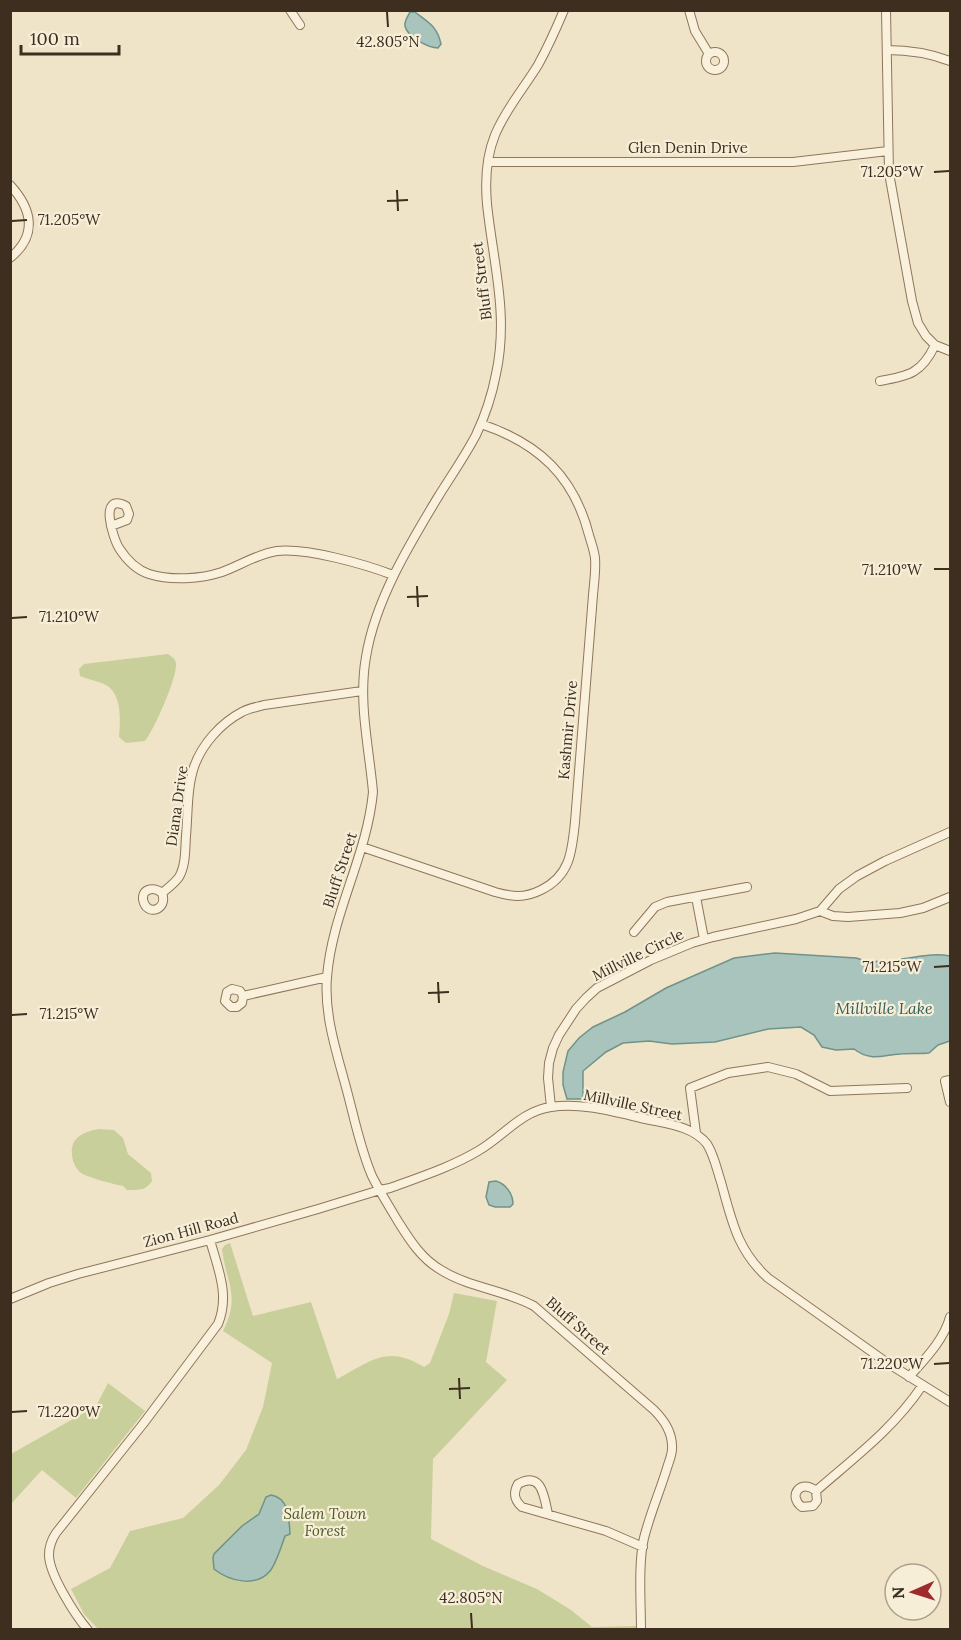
<svg xmlns="http://www.w3.org/2000/svg" width="961" height="1640" viewBox="0 0 961 1640" font-family="Lora,serif">
<style>
.green{fill:#c9cf9b}
.water{fill:#a9c4bc;stroke:#6f938a;stroke-width:1.5}
.lines{fill:none;stroke-linecap:round;stroke-linejoin:round}
.street-casing{stroke:#8d765c;stroke-width:10}
.street{stroke:#faf1dc;stroke-width:8}
.ticks{fill:none;stroke:#3d2e20;stroke-width:2}
.labels{text-anchor:middle;stroke-width:4.5;stroke-linejoin:round;paint-order:stroke}
.street-label{font-size:15px;fill:#3d2e20;stroke:#f7eed8}
.park-label{font-size:15px;font-style:italic;fill:#4d5a26;stroke:#f7eed8}
.water-label{font-size:16px;font-style:italic;fill:#2f5d5a;stroke:#f7eed8}
.ticks-label{font-size:15px;text-anchor:middle;fill:#3d2e20;stroke:#f7eed8;stroke-width:4.5;stroke-linejoin:round;paint-order:stroke}
</style>
<rect width="100%" height="100%" fill="#f0e4c8"/>
<path class="green" d="M168,654C172,657 176,659 176,664C177,678 154,730 145,741L126,743L119,737C120,722 122,701 111,689C105,682 89,680 80,676L79,669L84,664Z
M98,1129L114,1130L123,1138L128,1154L151,1173L152,1181C146,1191 137,1190 127,1190L123,1186C112,1184 90,1178 81,1173C77,1170 75,1166 73,1161C68,1140 79,1133 98,1129Z
M230,1243L253,1316L311,1302L337,1379C371,1361 387,1344 424,1367L430,1363L449,1314L454,1293L497,1301L486,1362L507,1380L433,1459L431,1539L483,1566L537,1589L571,1610L592,1627L636,1626L637,1629H98L84,1614L71,1589L110,1568L130,1531L183,1518L219,1485L246,1450L263,1407L272,1363L223,1331C241,1296 226,1283 222,1249L225,1245Z
M108,1383L145,1411L76,1498L42,1470L11,1504V1454L96,1406Z"/>
<path class="water" d="M410,12H415C429,23 437,26 441,44L438,48C429,48 407,37 405,26C404,21 408,16 410,12Z
M775,953L856,958C886,969 919,950 950,956V1041L938,1045L929,1053C920,1054 910,1053 900,1054C882,1055 871,1062 854,1049L836,1050L822,1047L814,1035L801,1027L768,1029L715,1042L672,1044L649,1041L623,1043L606,1052L583,1071V1099H567L563,1085V1072L568,1051L579,1038L593,1027L625,1012L666,988L734,958Z
M496,1181C506,1184 513,1194 513,1204L510,1207H495L489,1205L486,1197L489,1182Z
M271,1495C289,1498 289,1518 290,1534L285,1536C282,1545 275,1565 270,1571C256,1588 229,1581 214,1569L213,1558L214,1554L242,1526L259,1514L266,1497Z"/>
<g class="lines">
<g class="street-casing">
<path id="street" d="M290,10L300,25
M564,10C556,29 548,47 538,65C524,88 505,110 495,135C486,157 485,181 487,204C493,262 509,315 496,374C492,395 485,416 476,435C465,456 451,476 438,497C409,545 375,601 366,657C358,702 369,747 373,792C367,856 332,913 327,977C324,1012 335,1047 344,1080C353,1111 359,1146 372,1176C380,1192 390,1208 399,1223C411,1242 422,1259 441,1270C470,1288 505,1290 534,1306L654,1410C664,1420 672,1431 672,1446C673,1453 669,1461 667,1468C660,1491 650,1514 644,1538C638,1563 641,1603 641,1630
M689,10L695,31L709,54
M886,10L889,173L912,301L918,323L926,336L935,345L950,351
M887,50C910,50 929,53 950,61
M706 61a9 9 0 1 1 18 0a9 9 0 1 1-18 0Z
M488,162H793L888,151
M10,185C32,209 38,235 10,258
M880,381C909,376 922,373 935,345
M111,526L127,520L129,514L126,506C98,492 113,538 119,548C126,559 137,570 149,574C171,581 201,579 222,572C241,565 257,554 277,551C308,548 364,564 393,575
M362,847L495,892C502,894 511,896 518,896C527,896 533,894 541,890C570,876 572,852 575,822L593,595C594,583 596,570 595,558C594,550 591,542 589,535C574,476 538,443 481,424
M162,893C168,909 149,916 144,903C139,890 153,885 162,893C168,888 175,883 179,877C186,865 185,849 186,836C188,813 187,788 194,767C202,744 221,723 242,712C249,708 257,707 264,705L362,691
M696,897L704,939
M820,911L833,916L848,917L900,913L923,908L950,897
M634,932L655,907L667,902L747,887
M243,996L242,1003L237,1007H231L225,1001L227,992L232,989L240,991L243,996L327,977
M950,1080L945,1081L950,1102
M551,1107L548,1078L549,1063L553,1048L559,1035L576,1009L586,998L597,988L651,960L692,943L713,937L796,919L820,911L839,889L857,876L885,861L950,832
M696,1133L690,1088L728,1073L768,1067L796,1074L830,1091L907,1088
M10,1299L49,1283L78,1274L210,1240L318,1209L380,1190L390,1188C420,1177 451,1167 478,1151C503,1137 521,1111 551,1107C583,1102 618,1113 650,1120C669,1124 694,1127 707,1144C714,1155 717,1170 721,1182C732,1221 737,1250 768,1278L886,1362L950,1402
M909,1377C924,1360 944,1340 950,1317
M816,1491L817,1501L813,1506L802,1507C787,1496 801,1478 816,1491C855,1457 893,1429 922,1386
M548,1514C544,1496 542,1471 518,1484C513,1493 514,1500 522,1507L606,1531L643,1547
M88,1630C75,1615 49,1574 49,1555C49,1547 52,1539 56,1533L143,1424L218,1324C230,1295 218,1269 210,1240"/>
</g>
<use href="#street" class="street"/>
</g>
<path class="ticks" d="M387,12L388,27M934,172L949,171M397,190L398,211M387,201L408,200M12,221L27,220M934,569H949M417,586L418,607M407,597L428,596M12,618L27,617M934,967L949,966M438,982L439,1003M428,993L449,992M12,1015L27,1014M934,1364L949,1363M459,1378L460,1399M449,1389L470,1388M12,1412L27,1411M471,1613L472,1628"/>
<g class="labels">
<g class="street-label">
<text x="688" y="153">Glen Denin Drive</text>
<text transform="translate(482 281) rotate(-97)" y="5">Bluff Street</text>
<text transform="translate(568 730) rotate(-85)" y="5">Kashmir Drive</text>
<text transform="translate(177 806) rotate(-82)" y="5">Diana Drive</text>
<text transform="translate(340 870) rotate(-72)" y="5">Bluff Street</text>
<text transform="translate(638 955) rotate(-26)" y="5">Millville Circle</text>
<text transform="translate(633 1105) rotate(12)" y="5">Millville Street</text>
<text transform="translate(191 1230) rotate(-15)" y="5">Zion Hill Road</text>
<text transform="translate(578 1326) rotate(41)" y="5">Bluff Street</text>
</g>
<g class="park-label">
<text x="325" y="1519">Salem Town<tspan x="325" dy="17">Forest</tspan></text>
</g>
<g class="water-label">
<text x="884" y="1014">Millville Lake</text>
</g>
</g>
<g class="ticks-label">
<text x="388" y="47">42.805°N</text>
<text x="892" y="177">71.205°W</text>
<text x="69" y="225">71.205°W</text>
<text x="892" y="575">71.210°W</text>
<text x="69" y="622">71.210°W</text>
<text x="892" y="972">71.215°W</text>
<text x="69" y="1019">71.215°W</text>
<text x="892" y="1369">71.220°W</text>
<text x="69" y="1417">71.220°W</text>
<text x="471" y="1603">42.805°N</text>
</g>
<rect width="961" height="1640" fill="none" stroke="#3d2e20" stroke-width="24"/>
<g transform="translate(913 1592) rotate(267)"><circle r="28" fill="#f7eed8" stroke="#ada18e" stroke-width="1.5"/>
<path d="M0-4.5L10 22L0 15L-10 22Z" fill="#9e2a2b"/>
<text y="-9" font-size="16" font-weight="bold" text-anchor="middle" fill="#3d2e20">N</text>
</g>
<path d="M21 45v9h98v-9" fill="none" stroke="#3d2e20" stroke-width="3"/>
<text x="30" y="45" font-size="18" fill="#3d2e20" stroke="#f7eed8" stroke-width="4.5" paint-order="stroke">100 m</text>
</svg>
